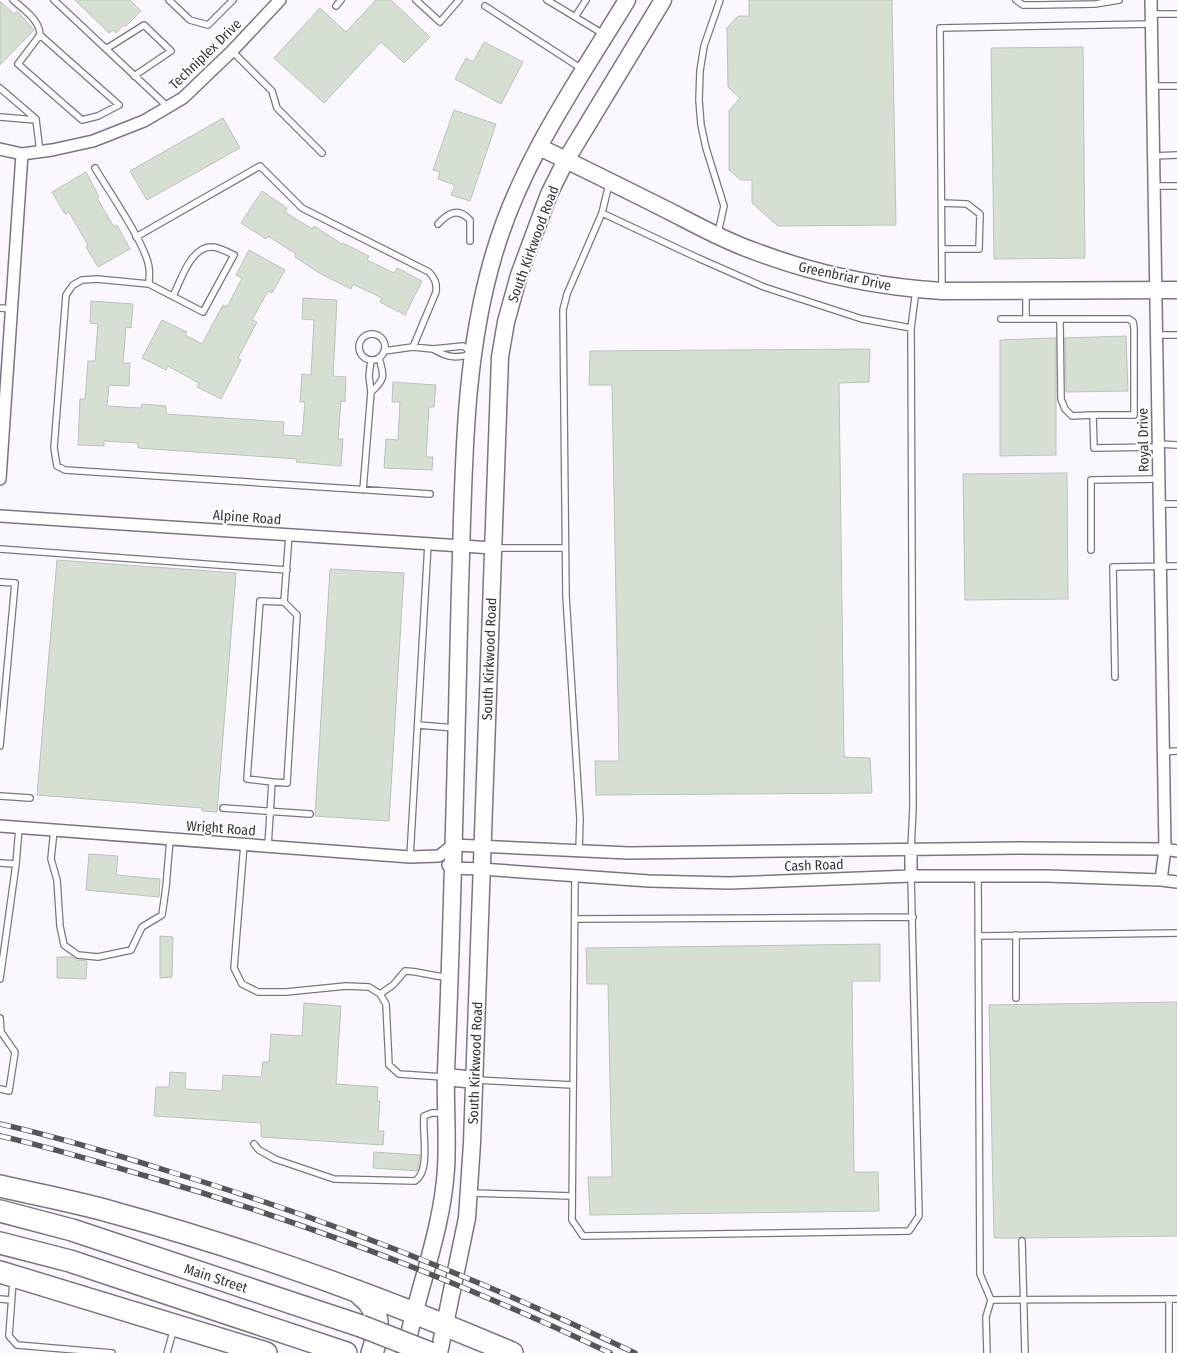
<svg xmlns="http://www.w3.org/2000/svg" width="1177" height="1353" viewBox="0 0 1177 1353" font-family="'Fira Sans Condensed',sans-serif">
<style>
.building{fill:#d5e0d3;stroke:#b8c3b7}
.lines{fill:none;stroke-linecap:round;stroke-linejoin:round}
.lane-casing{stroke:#7c7581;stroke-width:8}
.street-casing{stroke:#7c7581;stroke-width:14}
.secondary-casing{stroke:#7c7581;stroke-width:19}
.highway-casing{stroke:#7c7581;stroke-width:24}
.lane{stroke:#fff;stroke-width:5.5}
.street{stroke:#fff;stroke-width:11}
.secondary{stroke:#fff;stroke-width:16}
.highway{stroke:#fff;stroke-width:21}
.rail-casing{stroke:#58555a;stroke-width:5.5}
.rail{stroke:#fff;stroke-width:4;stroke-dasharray:11;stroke-linecap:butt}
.highway-bridge-casing{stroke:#7c7581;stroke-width:24;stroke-linecap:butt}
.highway-bridge{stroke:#fff;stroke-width:21}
.labels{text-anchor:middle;stroke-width:4;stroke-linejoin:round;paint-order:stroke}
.street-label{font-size:14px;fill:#38353a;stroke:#fff}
</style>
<rect width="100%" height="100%" fill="#fcf7ff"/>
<path class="building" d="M75,0H130L141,11L125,27L123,25L116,33L113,30L109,33Z
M376,0H391L430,37L404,63L381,42L324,103L274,58L320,8L346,32Z
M749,0H892L896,225L778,226L752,203V180H741L729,170V111L740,98L728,87L727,28L738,16H749Z
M0,1L14,14L17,11L34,30L0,65Z
M484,42L523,62L501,104L455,79L466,58L473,62Z
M1083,47L1085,258L994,259L991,48Z
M454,110L496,124L470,201L451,195L455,185L438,179L440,172L433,170Z
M223,118L240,148L147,200L130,171Z
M86,172L99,197L97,198L114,227L117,225L130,249L98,267L86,247L88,245L69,212L65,214L52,192Z
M262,191L287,208L285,212L312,229L314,226L342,244L343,243L369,256L367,260L394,273L397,268L422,281L405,315L380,302L382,298L353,284L351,289L319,273L295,257L296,254L268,236L266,239L241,223Z
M249,250L285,270L272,293L268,291L252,320L257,322L238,358L241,360L221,399L197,387L199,383L168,366L166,370L142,358L162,320L187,332L185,335L202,344L223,305L227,307L242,278L236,275Z
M303,298L337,300L333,376L346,377L345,402L341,401L338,439H343L341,466L296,462L297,459L138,448V443L104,441V446L78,445L80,399H85L88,361H95L98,324L90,323L91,301L133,304L131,328L126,327L123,363H130L129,386L109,385L107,406L141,408L142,404L166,406V414L284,422L283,435L302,436L305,402H300L302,374L311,375L314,320L302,319Z
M1126,336L1128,391L1066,392L1065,338Z
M1049,338H1056V455L1000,456V340Z
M870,349L869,382L839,383L844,757L870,758L872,793L596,795L595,761H619L612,385H589L590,351Z
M393,382L436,385L434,407H429L426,457H433L432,470L384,468L386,439L398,440L400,402H392Z
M1067,473L1068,599L965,600L963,474Z
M57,560L236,573L217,812L202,811V808L37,795Z
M330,569L404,573L389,821L315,816Z
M89,854L118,856L116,875L160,879L159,897L86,890Z
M160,936L173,937L172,977L160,978Z
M880,944V981H852L854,1172H878L879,1211L590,1215L588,1177H612L608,984H587L586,948Z
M57,957H72L77,960L87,961L86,979L57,978Z
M1177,1002V1236L1025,1238L1022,1236L1018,1238H994L989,1005Z
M304,1003L341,1006L336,1084L378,1087L377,1101H380L378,1131H384L383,1145L261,1137V1123L154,1116L156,1087H169L170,1072L186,1073L185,1089L222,1091L223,1075L261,1077L263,1062H269L271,1034L302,1036Z
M374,1152L420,1155L418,1168L417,1171L373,1168Z"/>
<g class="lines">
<g class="lane-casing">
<path id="lane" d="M13,0C23,9 40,20 40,35L119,105L98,116L82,120L18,64L40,35
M54,0L168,107
M169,0L190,20L208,25L233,0
M416,0L440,22L459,0
M547,0L605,35
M1016,0L1023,5H1038L1095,4L1119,0
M336,6L341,0
M485,6L582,69
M1151,14H1177
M575,17L586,0
M106,49L144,25L171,51L134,76
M232,51L272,91L277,108L322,153
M1152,86H1177
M0,88L36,119
M0,117L36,120L40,152
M1153,156L1177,155
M95,168C108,190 147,246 149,268C150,273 149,279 149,284
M1154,186H1177
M942,203L967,204L980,214L979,249H942
M602,213L698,258L764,287L862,319L911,328
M438,224C448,213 458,207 470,220V241
M718,233L724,206L706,148L701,125L699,100L700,71L704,46L720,0
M136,237L260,166L302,208L429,272C435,279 437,283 436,292L413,347
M942,289L940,28L1152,24
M1026,293V319
M173,296C181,280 191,246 212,247C219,247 227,252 234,255L203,312L149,284L97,279L82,280L73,285L66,295L54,448L57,466L65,470L430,494
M0,308L11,309
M1001,319H1129L1133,322L1134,328V415H1093L1094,448L1158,447
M1060,319L1061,399L1065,409L1072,416L1093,415
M359 347a13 13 0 1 1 26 0a13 13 0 1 1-26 0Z
M1157,335H1177
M463,346L474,353C457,359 448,358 433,349Z
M384,351L413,347L433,349
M371,392C386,379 384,375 379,358
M1158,444L1177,445
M363,490L371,392L369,376L371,360
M1159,504H1177
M495,548H565
M0,549L287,570
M1091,550V480L1158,479
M0,582L15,583L0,746
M1115,677L1113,567L1177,566
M418,725L455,728
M1163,752L1177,751
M272,782L287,783L297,615L284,602
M0,796L30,798
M223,808L310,814
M54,830L51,859L57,880L60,926L64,945L78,955L98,957L131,950L142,927L162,915L166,887L170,839
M244,844L234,968L242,984L258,992H286L346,986L369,987L380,994L386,1004L389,1065L399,1074L444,1077
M268,846L272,782L247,779L260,601L284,602L289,535
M911,849L913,808L911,328L916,290
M579,851L580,819L566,596L563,310L567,294L602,213L609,184
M410,857L428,544
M0,863L16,864L19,828
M575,876L572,1220L583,1236L909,1231L919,1216L911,876
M978,876L980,1274L991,1300L1177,1299
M575,919L913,917
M1016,935V998
M978,936L1177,933
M0,979L16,864
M380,994L393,985L405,971C420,971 433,977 448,977
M0,1018L1,1032L15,1052L9,1091L0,1089
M475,1080L573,1085
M254,1144L259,1150L275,1159L334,1179L415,1181C431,1171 422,1133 424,1116L432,1113H445
M471,1193L572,1196
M1022,1241L1025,1353
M13,1281L9,1336L17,1345L112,1353
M0,1299L11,1300
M1169,1299V1353
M167,1353L174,1328
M987,1353L986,1317L991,1300"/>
</g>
<g class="street-casing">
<path id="street" d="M1151,0L1165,849L1161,880
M0,149L22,154L52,150L93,141L144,121L183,98L232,51L280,0
M0,479L22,154
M0,516L493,548
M0,826L410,857L439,856L453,845L629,853L1019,848L1165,849L1177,851
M911,849V876
M448,865L452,868L481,869L649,881L729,883L911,876H1047L1161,880L1177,882"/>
</g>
<g class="secondary-casing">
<path id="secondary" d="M539,147C583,168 627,190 671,212C698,226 725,241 754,251C814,274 878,287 942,291L1177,290
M446,1077L475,1080
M405,1353C417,1291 442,1232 446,1169C448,1136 445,1103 446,1071C453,910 456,748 460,587C464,476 462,361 494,254C521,161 578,81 627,0
M439,1353L467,1218L472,1143L500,357L506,322L519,275L549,194L566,160L663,0"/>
</g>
<g class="highway-casing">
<path id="highway" d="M0,1186C38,1195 77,1202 115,1213C250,1250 383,1298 512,1353
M0,1211L72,1230L361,1326
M0,1243L70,1261L346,1353
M0,1272L266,1353
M357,1291C361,1296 368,1300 371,1306C381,1319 377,1339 372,1353"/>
</g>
<use href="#lane" class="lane"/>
<use href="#street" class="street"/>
<use href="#secondary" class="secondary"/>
<use href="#highway" class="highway"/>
<g class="rail-casing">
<path id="rail" d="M0,1124C58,1137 114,1154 171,1172C330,1220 484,1281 635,1353
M0,1136C49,1147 98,1162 146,1176C305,1222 461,1282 610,1353"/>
</g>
<use href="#rail" class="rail"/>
<g class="highway-bridge-casing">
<path id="highway-bridge" d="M361,1326L430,1353"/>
</g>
<use href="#highway-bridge" class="highway-bridge"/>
</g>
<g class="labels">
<g class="street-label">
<text transform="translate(205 54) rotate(-44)" y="5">Techniplex Drive</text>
<text transform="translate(533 244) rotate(-70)" y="5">South Kirkwood Road</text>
<text transform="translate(845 276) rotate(12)" y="5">Greenbriar Drive</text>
<text transform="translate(1143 440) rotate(-91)" y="5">Royal Drive</text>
<text transform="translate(247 517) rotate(4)" y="5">Alpine Road</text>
<text transform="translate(489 659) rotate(-88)" y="5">South Kirkwood Road</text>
<text transform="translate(221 828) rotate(4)" y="5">Wright Road</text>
<text transform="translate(814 865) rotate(-2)" y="5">Cash Road</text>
<text transform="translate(475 1063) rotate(-88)" y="5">South Kirkwood Road</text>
<text transform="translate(216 1278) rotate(18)" y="5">Main Street</text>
</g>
</g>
</svg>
